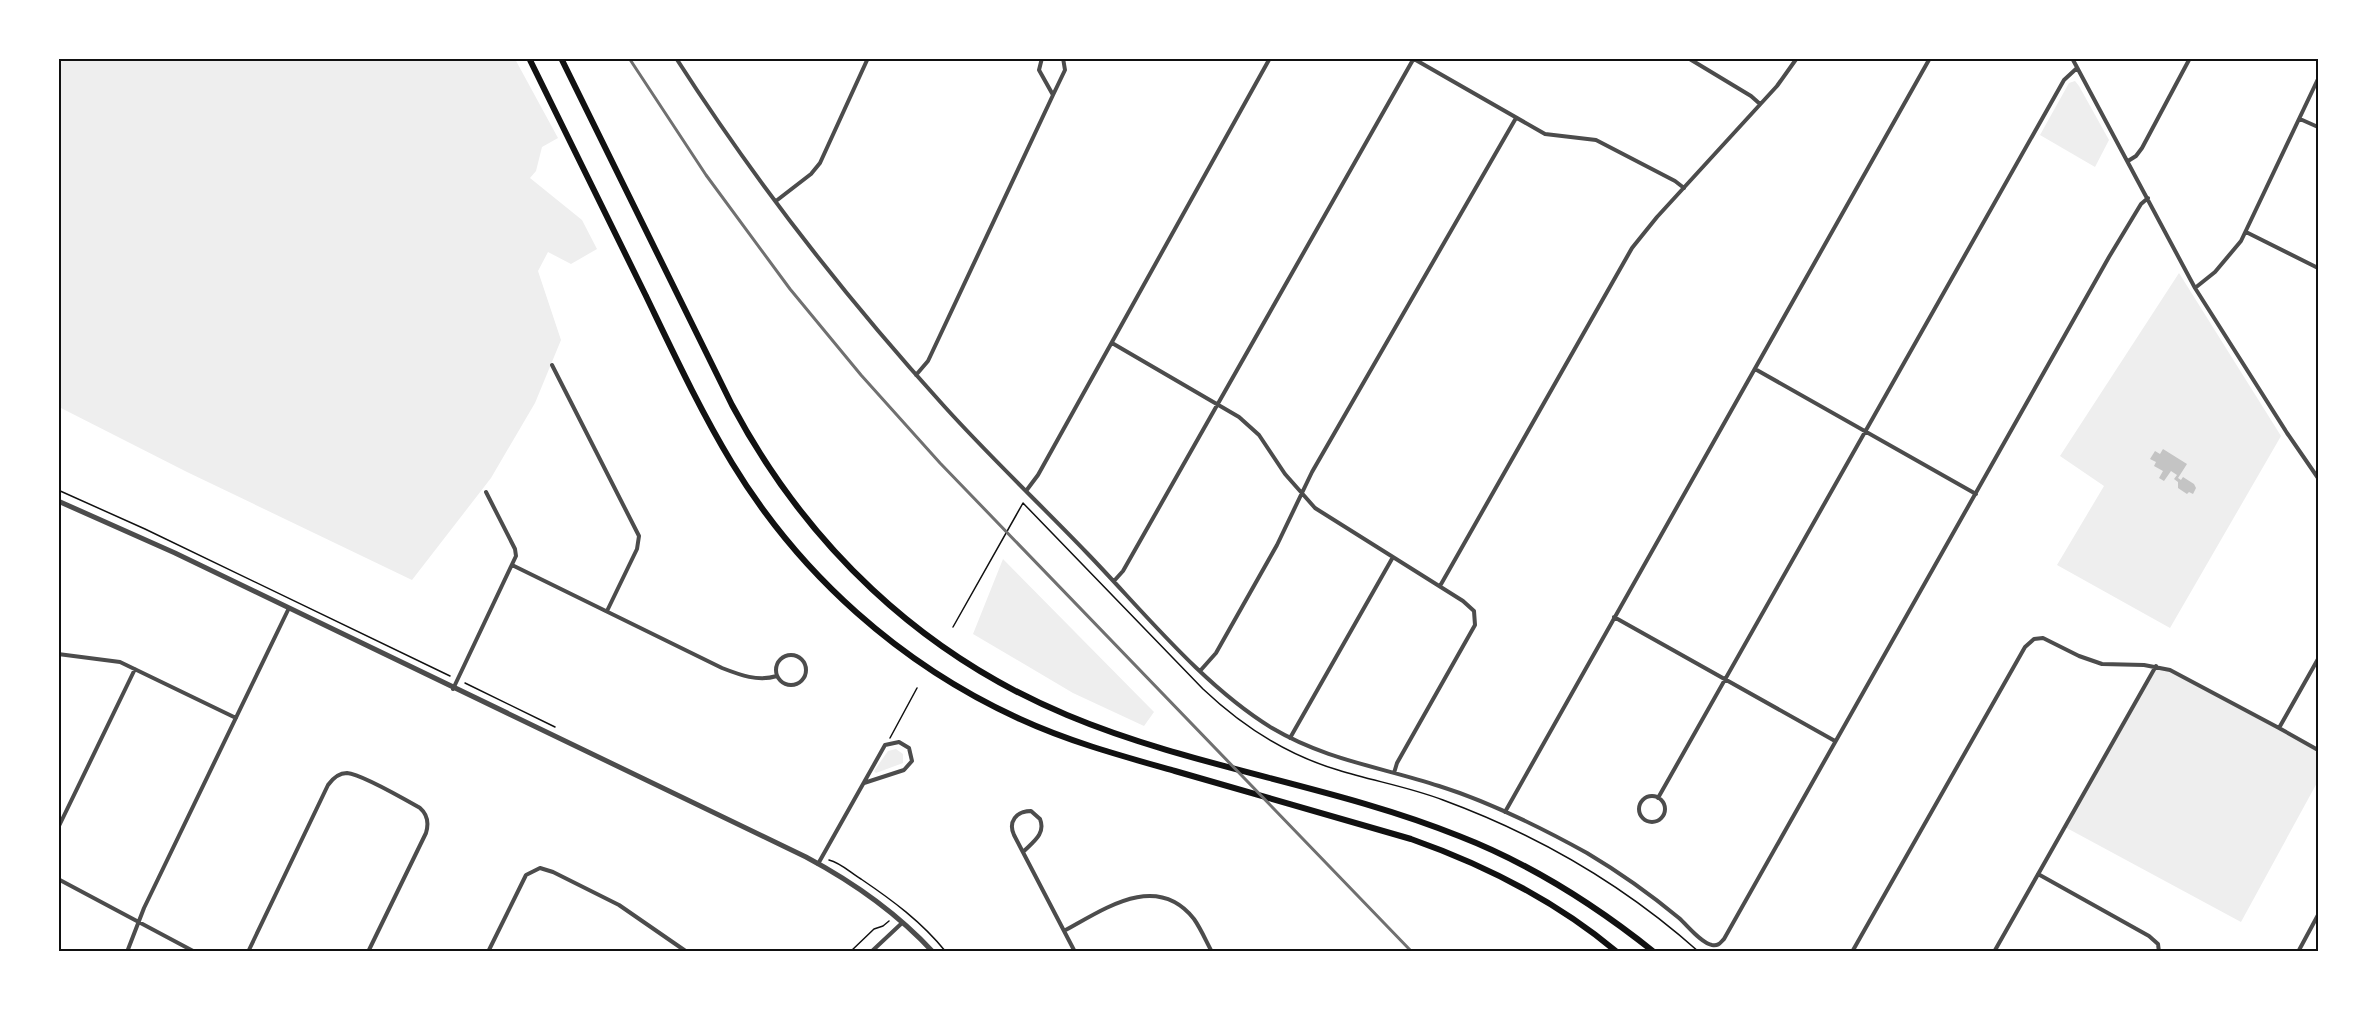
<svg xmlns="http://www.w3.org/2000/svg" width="2377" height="1010" viewBox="0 0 2377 1010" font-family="'Golos Text',sans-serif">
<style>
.green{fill:#eee}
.building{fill:#c4c4c4}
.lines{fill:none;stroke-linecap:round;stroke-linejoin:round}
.path{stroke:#111;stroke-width:1.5}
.minor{stroke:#4c4c4c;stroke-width:4}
.tertiary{stroke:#4c4c4c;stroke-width:5}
.primary{stroke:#111;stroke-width:6}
.rail{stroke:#707070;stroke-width:3}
.neatline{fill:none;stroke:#111;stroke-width:2}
</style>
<rect width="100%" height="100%" fill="#fff"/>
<path class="green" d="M58,59H515L558,138L542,147L536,171L530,178L582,220L597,249L571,264L548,252L538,271L561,340L535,403L491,478L412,580L187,472L59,407Z
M2075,81L2079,86L2109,140L2095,167L2040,135L2069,83Z
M2179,273L2281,436L2170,628L2057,565L2104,486L2060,456Z
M1003,559L1154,712L1144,726L1073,693L973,634Z
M2156,666L2170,670L2318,750V781L2241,922L2063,826Z
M896,749L903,754V763L876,773L874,771L888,751Z"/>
<path class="building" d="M2163,449L2187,464L2178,478L2181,480L2183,477L2194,484L2196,488L2193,494L2189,492L2187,494L2178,488V482L2174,479L2177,475L2171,471L2164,481L2159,478L2163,471L2154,466L2156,462L2150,459L2155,451L2160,454Z"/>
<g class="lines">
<path class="path" d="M58,490L145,529L450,676
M953,627L1023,503L1203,689C1241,725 1287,755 1338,770C1373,781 1409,787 1443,800C1538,835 1623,884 1699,952
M465,683L555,727
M890,738L917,688
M829,860C841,863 851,873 861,879C892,900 922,922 946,952
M850,952L874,929L883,926L889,921"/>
<path class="minor" d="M676,58C755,181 846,298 944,406C990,457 1040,504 1087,553C1143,611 1203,686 1272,728C1326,760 1381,767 1439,786C1490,802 1540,827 1587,853C1619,872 1650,894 1679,918C1688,926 1701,943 1712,945C1719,946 1720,943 1724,939L2109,257L2141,204L2148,198
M1042,58L1039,70L1053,95L1065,70L1063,58
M1688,58L1751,96L1760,104
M2072,58L2195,288L2287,433L2318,478
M1414,59L1545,134L1596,140L1675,181L1684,188
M2300,119L2318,127
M2128,161L2136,156L2142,148L2190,58
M776,201L811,174L820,163L868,58
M2246,232L2318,268
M2195,288L2215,272L2241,241L2318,79
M1112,343L1239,417L1259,435L1285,474L1315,508L1463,601L1474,611L1475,625L1397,763L1394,773
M552,365L639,536L637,549L607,611
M1755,369L1976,494
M916,375L928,361L1053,95
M1026,491L1038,475L1270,58
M512,565L722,668C740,675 758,682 777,676
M1114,581L1123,571L1414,58
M1440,586L1632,248L1657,217L1777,86L1797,58
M1614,617L1835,741
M58,654L120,662L236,718
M776 670a15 15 0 1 1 30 0a15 15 0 1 1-30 0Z
M2318,659L2279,728L2318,750
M1200,671L1216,653L1277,545L1312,472L1516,118
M453,689L516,556L515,549L486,492
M1290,738L1393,557
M1639 809a13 13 0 1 1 26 0a13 13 0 1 1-26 0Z
M1658,798L2064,80L2077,68
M1505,812L1930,58
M58,828L135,669
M1023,852C1033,842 1046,834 1040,819L1031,811C1016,811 1008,822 1014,835L1075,952
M818,864L885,745L899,742L909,748L912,761L904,770L864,783
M2038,874L2149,936L2158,944L2159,952
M58,879L195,952
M1064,931C1103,910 1156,871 1194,919C1201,929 1206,941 1212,952
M127,952L144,908L288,610
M248,952L328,785C333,778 339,773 347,773C361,774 406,800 420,808C428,815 429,823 426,833L368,952
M488,952L526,875L540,868L553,872L619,905L687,952
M871,952L902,923
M1852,952L2025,647L2034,639L2043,638L2079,656L2102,664L2144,665L2170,670L2279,728
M1994,952L2156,666
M2298,952L2318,915"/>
<path class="tertiary" d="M58,501L175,553L806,857C851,881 898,914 933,952"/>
<path class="primary" d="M529,58C568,138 607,217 646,296C673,352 700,410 732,463C800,575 901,665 1020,719C1070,742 1122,756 1175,771C1253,794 1332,816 1411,839C1485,865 1556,901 1617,952
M561,58L732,405C806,544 920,654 1067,715C1193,768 1333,785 1459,836C1531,864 1594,904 1654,952"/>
<path class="rail" d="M629,58L706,175L790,289L861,375L940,463L1412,952"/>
</g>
<rect width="2377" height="1010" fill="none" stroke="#ffffff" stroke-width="120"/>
<rect x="60" y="60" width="2257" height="890" class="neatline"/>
</svg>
